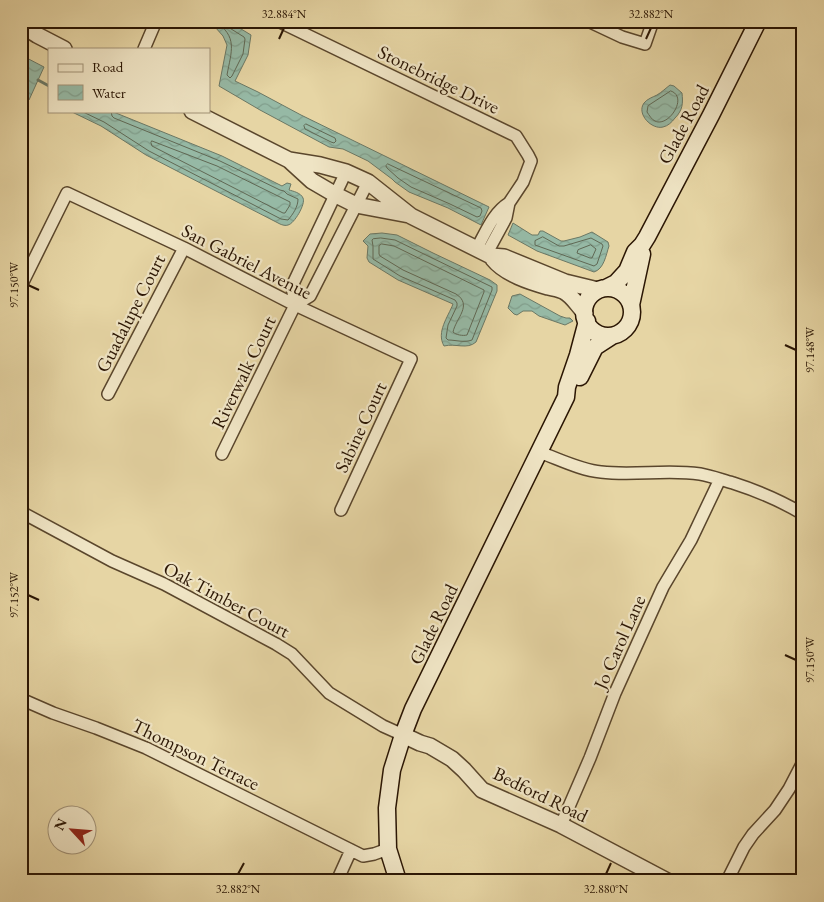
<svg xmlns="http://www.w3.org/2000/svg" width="824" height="902" viewBox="0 0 824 902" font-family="'EB Garamond',serif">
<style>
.water{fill:url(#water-waves);stroke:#6b7865}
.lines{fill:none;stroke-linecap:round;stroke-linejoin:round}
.shore{stroke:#606854;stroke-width:1}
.stream{stroke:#6b7865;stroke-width:3}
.minor-casing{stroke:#5a462c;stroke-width:14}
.tertiary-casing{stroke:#5a462c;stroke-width:18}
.secondary-casing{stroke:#2b1604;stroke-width:19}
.minor{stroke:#efe4c4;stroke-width:11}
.tertiary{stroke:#efe4c4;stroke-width:15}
.secondary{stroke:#efe4c4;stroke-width:16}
.ticks{fill:none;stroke:#2b1604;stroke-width:2}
.labels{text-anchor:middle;stroke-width:4.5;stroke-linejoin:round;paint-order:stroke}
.street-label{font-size:19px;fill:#2b1604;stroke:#efe4c4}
.neatline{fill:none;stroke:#2b1604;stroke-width:2}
.ticks-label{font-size:12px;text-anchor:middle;fill:#2b1604}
</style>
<defs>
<pattern id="water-waves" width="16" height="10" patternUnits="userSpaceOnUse" patternTransform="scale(1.25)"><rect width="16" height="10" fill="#96b9a5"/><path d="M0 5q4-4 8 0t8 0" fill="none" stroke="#819e8c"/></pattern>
</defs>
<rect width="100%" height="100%" fill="#e6d5a4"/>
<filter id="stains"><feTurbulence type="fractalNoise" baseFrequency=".004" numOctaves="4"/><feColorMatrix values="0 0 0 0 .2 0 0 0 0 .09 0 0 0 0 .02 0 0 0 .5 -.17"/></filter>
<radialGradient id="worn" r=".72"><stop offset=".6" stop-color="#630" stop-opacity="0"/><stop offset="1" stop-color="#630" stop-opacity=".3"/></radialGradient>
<path class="water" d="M204,21H228L251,35L248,55L235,81L258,92L301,115L489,207L481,225L448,208L409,192L395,182L392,179L368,161L343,149L329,147L260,110L219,86L227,45L223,36L215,27Z
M21,55L44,67L29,100L21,96Z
M670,85L674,86L682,93C683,103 683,110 675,118C672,122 668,126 663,127C652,130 636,114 644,103C647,99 653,97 657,95C662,92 666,88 670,85Z
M72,111H111L222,156L282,186L287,183L291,184L289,190C293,191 301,193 303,198C306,204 294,224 288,225C286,226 282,225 280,224L146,155L101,126L72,112Z
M513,223L532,235H538L540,231H543L561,241H564L580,237L592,232L608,242L609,246C606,255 604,269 594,272L537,251L508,235Z
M382,233L397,235L433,253L490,280L497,285V291L476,342C467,350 456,343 444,346C436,332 448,317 453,304L398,280L369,262L367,258L368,246L363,241L370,234Z
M520,294L560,316L566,318H570L573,321L565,325L539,316L532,311H523L517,315L514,314L508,308L512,296Z"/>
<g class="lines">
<path class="shore" d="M214,21C239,36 231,52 227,75L230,78L232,76L243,54L245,39L244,37L228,27L227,21
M671,91C689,97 668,128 655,121C652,120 649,115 647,112L648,106Z
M81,111L104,122L149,151L281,219L288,220C293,214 298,207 298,199L287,194L284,191L280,190L220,161L114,118L112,116L111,111
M306,124L335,138L336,141L334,143L331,142L305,129L304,126Z
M152,141L217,166L280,197L290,202V205L285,213H283L152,146L151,143Z
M388,164L481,208L482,211L480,216L477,217L450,204L411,187L398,178L387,168L386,166Z
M543,237L559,246H564L591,238L602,244L603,246L597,264L594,266L535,245V241Z
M381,238L395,240L492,287V290L472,340C464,343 456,340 448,340L446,338L448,325L457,306V303L455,300L400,276L373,259V246L372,240L373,239Z
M382,244L394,246L484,290V292L467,335C463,336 456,335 453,332C456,318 473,305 456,294L403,270L380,256L379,254V246Z
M591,245L596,249L592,258H590L577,253L578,250Z"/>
<path class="stream" d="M38,80L49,86"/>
<g class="minor-casing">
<path id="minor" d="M278,21L516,136L528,155L531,161L523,182L509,203L506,218L487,253
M588,21L622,37L645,44L653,21
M144,49L156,21
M477,248C486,232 493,213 509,203
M21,286L67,193L184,248L295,305L411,359L341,510
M295,305L292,286L346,172
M108,394L184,248
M539,452C559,459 580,470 601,472C634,476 667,469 700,474C711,476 722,480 733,483C758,491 781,501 803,514
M222,454L295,305L310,296L368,182
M21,512L112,561L164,584L276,644L292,654L329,693L383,726L403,735
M21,699L53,713L96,728L146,748L363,856L374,854L388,849
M561,825L590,758L615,693L663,587L691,540L720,479
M337,881L351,850
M727,881L744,847L753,834L775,810L789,789L803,762"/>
</g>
<g class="tertiary-casing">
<path id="tertiary" d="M21,25L37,35L64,49
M192,111L289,160L312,181L336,195L356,205L409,215
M289,160L320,165L346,172L368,182L411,216L491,256L504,257L565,282L598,290
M493,259C505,274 530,282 548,287C553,288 558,289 563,291C572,295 578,306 585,313
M403,735L420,743L430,746L452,759L464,770L482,790L561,825L667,881"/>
</g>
<g class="secondary-casing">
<path id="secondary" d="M606,288L616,283L627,271L635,252L642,245L647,237L711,115L758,21
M584 312a24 24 0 1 1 48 0a24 24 0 1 1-48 0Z
M631,305L642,254
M580,377L595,347L612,336
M398,881L388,849L387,808L392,770L403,735L413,709L566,397L567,387L578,355L587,321"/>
</g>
<use href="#minor" class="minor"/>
<use href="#tertiary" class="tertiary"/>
<use href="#secondary" class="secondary"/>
</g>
<path class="ticks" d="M279,39L284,28M646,39L651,28M28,285L39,290M785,345L796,350M28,595L39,600M785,655L796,660M238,874L244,863M606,874L611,863"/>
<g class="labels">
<g class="street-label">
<text transform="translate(439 79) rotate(26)" y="7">Stonebridge Drive</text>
<text transform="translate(683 124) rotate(-62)" y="7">Glade Road</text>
<text transform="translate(247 261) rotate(27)" y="7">San Gabriel Avenue</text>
<text transform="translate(130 313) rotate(-63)" y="7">Guadalupe Court</text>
<text transform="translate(243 372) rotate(-64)" y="7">Riverwalk Court</text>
<text transform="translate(360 427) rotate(-65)" y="7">Sabine Court</text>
<text transform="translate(227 599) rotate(28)" y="7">Oak Timber Court</text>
<text transform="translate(433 624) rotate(-64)" y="7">Glade Road</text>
<text transform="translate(619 642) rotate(-66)" y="7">Jo Carol Lane</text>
<text transform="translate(196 754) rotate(26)" y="7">Thompson Terrace</text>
<text transform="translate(541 794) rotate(26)" y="7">Bedford Road</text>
</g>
</g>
<rect width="824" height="902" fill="none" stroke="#e6d5a4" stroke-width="55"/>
<rect x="48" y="48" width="162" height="65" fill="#efe4c4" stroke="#a19277"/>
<rect x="58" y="64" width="25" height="8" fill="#efe4c4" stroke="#a19277"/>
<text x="92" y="72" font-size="15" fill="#2b1604">Road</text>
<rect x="58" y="85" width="25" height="15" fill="url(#water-waves)" stroke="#a19277"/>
<text x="92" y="98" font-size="15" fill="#2b1604">Water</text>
<g transform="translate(72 830) rotate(296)"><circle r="24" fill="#efe4c4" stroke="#a19277"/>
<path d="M0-4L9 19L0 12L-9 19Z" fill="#8f2418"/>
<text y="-8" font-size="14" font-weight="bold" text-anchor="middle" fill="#2b1604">N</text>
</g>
<rect x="28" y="28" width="768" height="846" class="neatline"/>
<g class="ticks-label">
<text x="284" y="18">32.884°N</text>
<text x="651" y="18">32.882°N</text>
<text transform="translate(14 285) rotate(-90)" y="4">97.150°W</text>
<text transform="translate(810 350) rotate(-90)" y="4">97.148°W</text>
<text transform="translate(14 595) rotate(-90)" y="4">97.152°W</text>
<text transform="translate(810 660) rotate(-90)" y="4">97.150°W</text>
<text x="238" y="893">32.882°N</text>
<text x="606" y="893">32.880°N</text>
</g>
<rect width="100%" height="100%" filter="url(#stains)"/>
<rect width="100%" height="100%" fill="url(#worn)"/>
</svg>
